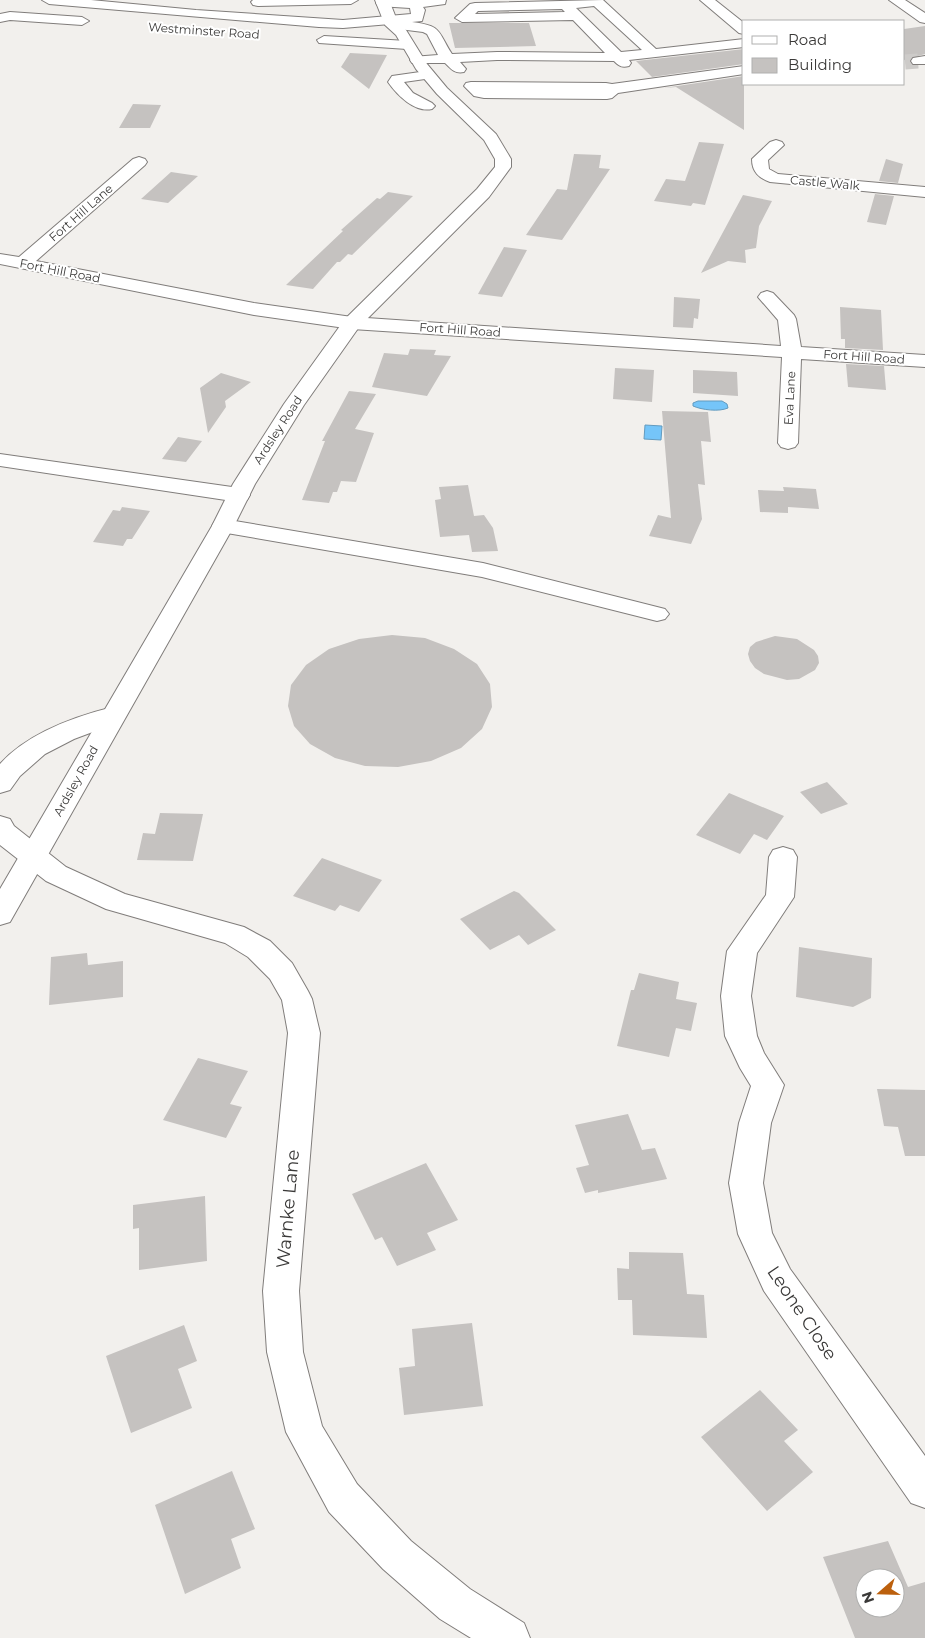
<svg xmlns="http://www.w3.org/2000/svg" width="925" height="1638" viewBox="0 0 925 1638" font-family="Montserrat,sans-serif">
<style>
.water{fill:#75c5f9;stroke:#639bbf}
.building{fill:#c5c2c0;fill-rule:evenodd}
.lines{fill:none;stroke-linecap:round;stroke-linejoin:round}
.minor-tunnel{stroke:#cdcbc9;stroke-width:15;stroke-dasharray:15 8;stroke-linecap:butt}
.minor-casing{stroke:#807d7b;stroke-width:2}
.major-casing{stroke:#807d7b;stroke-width:2}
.minor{fill:#fff;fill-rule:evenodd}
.major{fill:#fff;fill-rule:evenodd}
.labels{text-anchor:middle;stroke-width:4;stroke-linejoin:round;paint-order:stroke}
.far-street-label{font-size:12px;fill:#3a3938;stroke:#fff}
.near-street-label{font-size:18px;fill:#3a3938;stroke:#fff}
</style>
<rect width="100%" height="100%" fill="#f2f0ed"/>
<path class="water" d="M698,401H722L727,404L728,408C719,412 702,410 693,406V403Z
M645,425L662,426L661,440L644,439Z"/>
<path class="building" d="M449,23H529L536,46L455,48Z
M925,26V54L904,60V29Z
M744,49V64L652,77L636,61Z
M350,53L387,55L369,89L341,67Z
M744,76V130L676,87L664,88Z
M133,104L161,105L150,128H119Z
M699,142L724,144L705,205L693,203L691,206L654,201L666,179L685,181Z
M574,154L601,155L599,168L610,169L562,240L526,235L557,189L567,190Z
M886,159L903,164L898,183L879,181Z
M171,172L198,176L168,203L141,199Z
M388,192L413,196L352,255L348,254L340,262H337L313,289L286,285L343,231L341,230L377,198L380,199Z
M875,194L894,196L886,225L867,222Z
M743,195L772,201L759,226L756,248L745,250L746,263L728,261L701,273Z
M504,247L527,250L502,297L478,294Z
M674,297L700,299L698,319L694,318L693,328L673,327Z
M840,307L881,310L883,350L845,348V339H841Z
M410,349L436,350L434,355L451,356L427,396L372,387L384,353L408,355Z
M846,364L884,366L886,390L848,387Z
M615,368L654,370L652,402L613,399Z
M693,370L737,372L738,396L693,393Z
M221,373L251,382L225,401L226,407L208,433L200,388Z
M349,391L376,394L355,429L374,433L356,482L341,481L337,492H333L329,503L302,500L325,441H322Z
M662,411L708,412L711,442L701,441L705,485L698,484L702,519L691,544L649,536L658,515L671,518Z
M178,437L202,441L186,462L162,459Z
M468,485L474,516L484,515L493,528L498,551L472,552L469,535L440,537L435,500L441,499L439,487Z
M783,487L816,489L819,509L788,507V513L760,512L758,490L784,491Z
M122,507L150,511L132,539H127L123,546L93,542L113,510L120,511Z
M392,635L425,638L454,649L477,664L490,684L492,707L482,729L461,748L431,761L398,767L365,766L335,758L310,744L294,726L288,706L291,685L306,665L329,649L359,639Z
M775,636L797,639L814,650L818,656L819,663L815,670L799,679L787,680L764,674L755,668L750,661L748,654L750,647L756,642Z
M827,782L848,804L821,814L800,792Z
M729,793L784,816L767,840L754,834L740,854L696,835Z
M160,813L203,814L193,861L137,860L143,833L155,834Z
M322,858L382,880L359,912L340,905L335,911L293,896Z
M514,891L519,893L556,930L528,945L519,935L490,950L460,919Z
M799,947L872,958L871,998L853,1007L796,997Z
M87,953L88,965L123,961V997L49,1005L51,957Z
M639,973L679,982L676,999L697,1003L691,1031L676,1028L669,1057L617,1046L631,990H634Z
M198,1058L248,1071L230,1104L242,1107L226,1138L163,1120Z
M877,1089L925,1090V1156H905L898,1127L884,1126Z
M628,1114L642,1150L655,1148L667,1179L598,1193V1190L585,1193L576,1168L589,1165L575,1125Z
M426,1163L458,1220L427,1233L436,1250L397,1266L382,1237L375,1240L352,1194Z
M205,1196L207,1261L139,1270V1228L133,1229V1205Z
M629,1252L683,1253L687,1294L704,1295L707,1338L633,1335L632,1300H618L617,1268L629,1269Z
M472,1323L483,1406L404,1415L399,1368L415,1366L412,1329Z
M184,1325L197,1361L178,1369L192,1408L131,1433L106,1356Z
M760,1390L798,1430L784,1441L813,1472L767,1511L701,1437Z
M232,1471L255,1529L231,1539L241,1568L185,1594L155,1505Z
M888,1541L908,1587L925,1582V1638H855L823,1557ZM865,1578H895V1608H865Z"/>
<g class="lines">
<path class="minor-tunnel" d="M905,62L918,61"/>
<g class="minor-casing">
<path id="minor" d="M42,0H91L196,10L343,20L411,14L410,8L378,6L376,3L379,0H446L445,4L423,7L425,10L422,21L412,22C443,26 437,31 452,54L497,52L605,53L573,20L462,22L455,18L470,4L475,3L603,0L656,49L744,39V47L629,60L631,63L629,66C622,68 619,66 614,61L497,60L460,62L466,69L464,72C455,74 451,69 445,63H412L410,60L412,57L438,55L427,34L423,32L391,28L390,24L343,28L319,27L49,4ZM594,6L642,50L621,52L576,8ZM562,9L565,12L475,14L478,11Z
M253,0H358L351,4L258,6L253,5L251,2Z
M700,0H715L744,23V34L739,33Z
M889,0H905L925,13V23L920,22Z
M10,12L82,17L89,21L82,25L10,20L0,22V14Z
M324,36L407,41L414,45L407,49L319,43L317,40Z
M925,56V64H913L911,61L913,58Z
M744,66V74L618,93L612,98L607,99L484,98L474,96L464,86L466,83L471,82L606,83L612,84Z
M427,71L432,72L434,75L432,78L404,82L413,93L432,103L435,106L432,109C415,113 397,95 388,82L392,76Z
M776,140L782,142L784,145L768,160L769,169L778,174L925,187V197L770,182C759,178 752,172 752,159L770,142Z
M139,157L145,159L147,162L145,165L36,261L254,303L352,317L781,346L778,320L758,297L761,293L767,291L773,293L794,315L796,319L801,347L925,355V367L801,359L798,443L795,447L788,449L781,447L778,443L782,357L352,329L254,315L0,264V254L19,257L133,159Z
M0,454L239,488L247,490L250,495L247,500L239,502L0,466Z
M223,519L483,563L665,609L669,614L665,619L657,621L482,577L215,531L212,526L215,521Z
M113,707L122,709L126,715L122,721L74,739L45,754L20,776L10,790L0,793V764C28,733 73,717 113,707Z
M0,816L10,819L14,826L66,867L125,894L244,927L270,941L292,963L308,991L312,999L320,1033L299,1291L303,1352L322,1426L357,1484L411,1541L470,1589L524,1623L530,1638H471L440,1619L383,1569L329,1512L286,1432L267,1352L263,1291L288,1033L282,1000L270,979L248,957L225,943L106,909L46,881L0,845Z
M783,847L793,850L797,857L794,897L757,953L751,996L757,1036L764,1053L784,1085L771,1123L763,1183L772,1233L790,1269L925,1456V1508L911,1503L764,1291L738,1234L729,1183L739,1123L751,1086L740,1068L725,1036L721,996L727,951L766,895L769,857L773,850Z"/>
</g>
<g class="major-casing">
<path id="major" d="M375,0H389L398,23L406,30L427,64L447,88L496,134L511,159V167L489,197L359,327L304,405L255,484L234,526L10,922L0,925V889L212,526L233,484L284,404L345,319L477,189L495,167V159L484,140L437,94L416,69L396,35L385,25Z"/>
</g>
<use href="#minor" class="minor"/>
<use href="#major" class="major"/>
</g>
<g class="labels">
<g class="far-street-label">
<text transform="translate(204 31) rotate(4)" y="4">Westminster Road</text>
<text transform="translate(825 183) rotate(5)" y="4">Castle Walk</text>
<text transform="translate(81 213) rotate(-41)" y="4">Fort Hill Lane</text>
<text transform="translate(60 271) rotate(11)" y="4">Fort Hill Road</text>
<text transform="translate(460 330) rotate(4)" y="4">Fort Hill Road</text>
<text transform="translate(864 357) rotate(4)" y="4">Fort Hill Road</text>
<text transform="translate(790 398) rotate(-87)" y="4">Eva Lane</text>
<text transform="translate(278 430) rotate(-57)" y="4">Ardsley Road</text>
<text transform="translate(76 781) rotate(-61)" y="4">Ardsley Road</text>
</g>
<g class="near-street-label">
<text transform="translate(288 1209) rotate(-85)" y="6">Warnke Lane</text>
<text transform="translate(802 1313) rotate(56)" y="6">Leone Close</text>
</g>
</g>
<rect x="742" y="20" width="162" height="65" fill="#ffffff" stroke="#b0b0af"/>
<rect x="752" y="36" width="25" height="8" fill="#ffffff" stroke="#b0b0af"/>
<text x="788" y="45" font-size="15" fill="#3a3938">Road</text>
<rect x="752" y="58" width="25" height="15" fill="#c5c2c0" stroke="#b0b0af"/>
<text x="788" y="70" font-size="15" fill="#3a3938">Building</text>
<g transform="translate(880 1593) rotate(250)"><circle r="24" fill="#ffffff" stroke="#b0b0af"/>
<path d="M0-4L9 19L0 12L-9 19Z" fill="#bc600d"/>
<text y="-8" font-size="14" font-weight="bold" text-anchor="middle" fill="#3a3938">N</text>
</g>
</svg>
